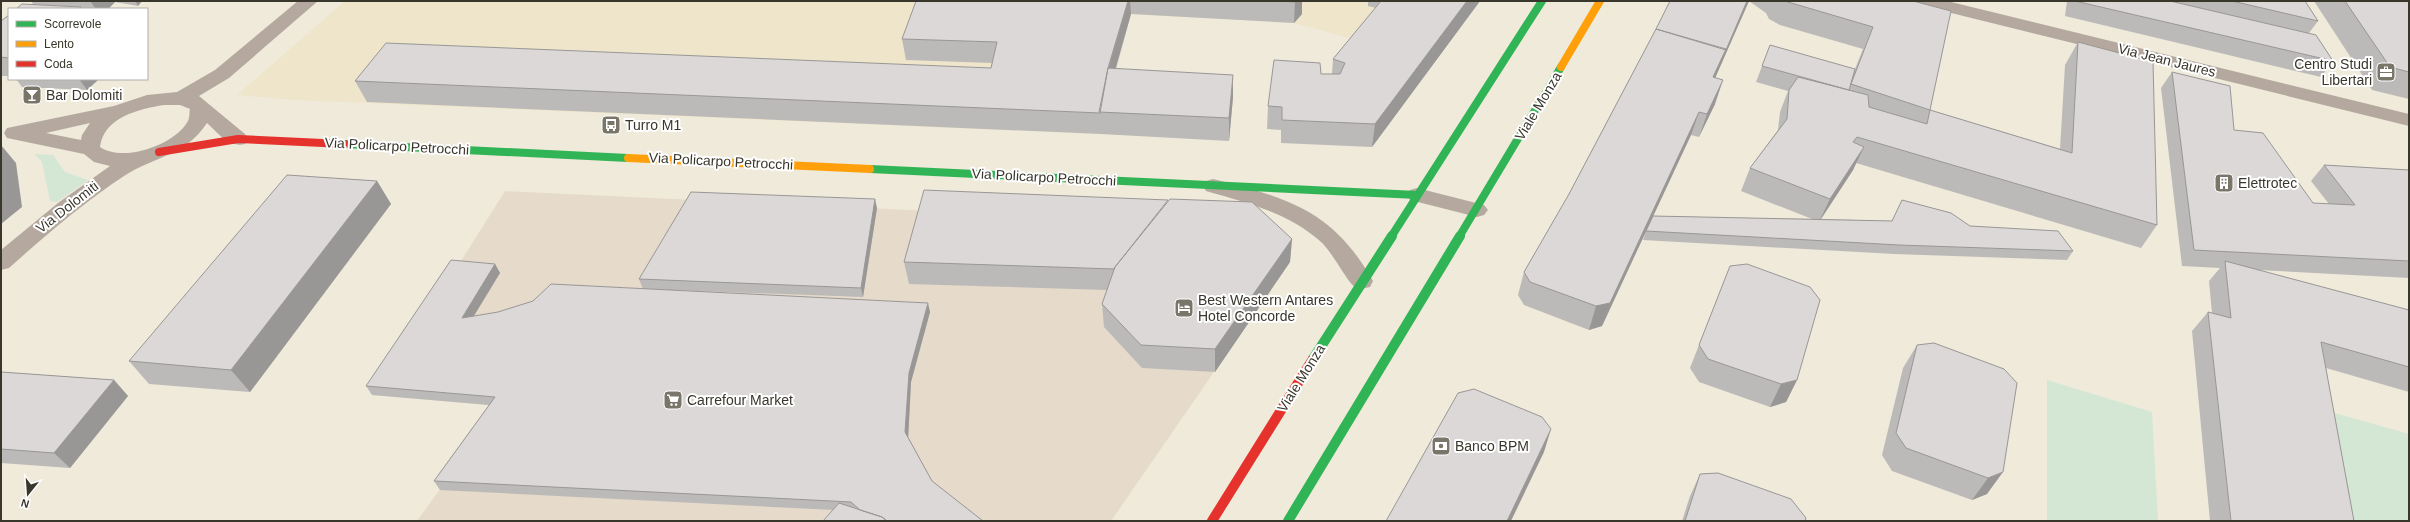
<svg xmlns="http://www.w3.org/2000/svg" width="2410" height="522" viewBox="0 0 2410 522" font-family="Helvetica,sans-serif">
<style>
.commercial{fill:#e6daca}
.built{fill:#eee5ca}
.green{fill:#d4e6d4}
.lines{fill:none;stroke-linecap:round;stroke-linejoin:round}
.lane{fill:#b5a99f;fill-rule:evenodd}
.street{fill:#b5a99f;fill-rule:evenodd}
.fast-far1{stroke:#30b455;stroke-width:8}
.fast{stroke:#30b455;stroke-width:10}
.slow{stroke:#ff9f0a;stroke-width:8}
.jam-far1{stroke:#e5322d;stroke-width:8}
.jam{stroke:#e5322d;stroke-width:10}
.wall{fill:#bcbab9;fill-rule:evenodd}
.shaded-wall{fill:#999796}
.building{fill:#dbd8d7;stroke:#999796}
.labels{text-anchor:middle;stroke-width:4;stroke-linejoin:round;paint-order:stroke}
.street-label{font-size:14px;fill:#39362b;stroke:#fff}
.poi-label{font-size:14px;fill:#39362b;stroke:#fff;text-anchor:start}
</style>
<rect width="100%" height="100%" fill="#efeada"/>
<path class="commercial" d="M505,191L929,211L1275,247L1290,262L1111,521H417L500,406L372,395L456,269Z"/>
<path class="built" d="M345,1H1397L1364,42L1294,23L1131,14L1109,91L1101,134L294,100L237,95Z"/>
<path class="green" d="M35,154L53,155L65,172L88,180L57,202L50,201L42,162Z
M2047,380L2152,412L2158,521H2047Z
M2324,410L2409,434V521H2344Z"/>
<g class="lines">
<path class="lane" d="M1417,188L1484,205L1488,210L1484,215L1477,217L1410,200L1407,195L1410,190Z"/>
<path class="street" d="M298,1H318L229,78L199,96L245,134L248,139L245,144C229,148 218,133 207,123C185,156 155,156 124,176C83,203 46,235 9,268L1,270V250L58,203L110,166L94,162L84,154L7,138L4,133L7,128L114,106L147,95L177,92L215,70ZM164,105H180L190,109C189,112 190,117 188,121C175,145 123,163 100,147C104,117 139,109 164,105ZM90,123L82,135L81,140L46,133Z
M1916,1H1947L2409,114V126L1919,5Z
M1213,179C1288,198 1333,210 1373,281L1370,287C1365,288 1360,290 1355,287C1347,282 1332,251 1320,241C1287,212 1247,203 1206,191L1203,186L1206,181Z"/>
<path class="fast-far1" d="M344,144L628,158
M870,169L1417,195
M1391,237L1542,1
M1459,237L1561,67"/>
<path class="fast" d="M1313,359L1392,236
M1288,521L1460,236"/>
<path class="slow" d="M1561,67L1600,1
M628,158L870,169"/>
<path class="jam-far1" d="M159,152L238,139L344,144"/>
<path class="jam" d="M1212,521L1313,359"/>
</g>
<path class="wall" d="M31,1H142L138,6L115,2L108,9H16L33,4Z
M916,1H1302V14L1294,23L1131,14L1116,69L1233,97L1229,141L1101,134L367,102L355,81L991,68L992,63L906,60L902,39Z
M1368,1H1480L1372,147L1281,143V130L1267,129L1268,106L1321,74H1332L1333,59L1376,8L1368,6Z
M1670,1H1913L1930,110L2060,149L2065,65L2078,42L2157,225L2141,248L1856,163L1853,170L1821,219L1892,221L1902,200L1970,226L2073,251L2067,260L1894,254L1643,240L1646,231L1602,326L1589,330L1524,305L1518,295L1524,272L1569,194L1656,29ZM1749,1L1766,13L1769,19L1780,25L1863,49L1853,74L1770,45L1756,82L1788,91L1780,112L1778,130L1750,168L1741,191L1812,219L1653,216L1691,135L1699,137L1715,104V78Z
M2067,1H2305L2318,21L2309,33L2333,61L2321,77L2065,16Z
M2314,1H2409V99L2372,90Z
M9,15V76H1V21Z
M2172,72L2313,203L2329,204L2311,181L2324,165L2409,170V278L2258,270L2409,310V392L2326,368L2354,521H2210L2192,331L2208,312L2212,313L2209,281L2220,268L2182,266L2161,88Z
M16,79H99L87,90L22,87Z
M377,181L391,204L250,392L149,384L129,361Z
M877,208L863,297L643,289L639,279Z
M1292,239L1290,262L1215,372L1142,368L1104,327L1102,304L1107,290L909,284L904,262Z
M495,264L500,273L474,316L930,312L911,382L908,437L932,481L983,521L833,510L440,490L434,481L489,405L372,395L366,386Z
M1730,266L1797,380L1786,402L1770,407L1699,382L1690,368Z
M1917,345L2004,369L1987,494L1972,500L1892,471L1882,455L1903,368Z
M1,372L114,380L128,396L70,468L1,463Z
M1700,474L1805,521H1682L1690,496Z"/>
<path class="shaded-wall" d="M90,1H114L115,2L108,9H96Z
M135,1H142L138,6Z
M1128,1H1130L1131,14L1109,91L1108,70Z
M1296,1H1302V14L1294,23L1295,2Z
M1467,1H1480L1372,147L1375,124Z
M1747,1H1749L1705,101L1713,77Z
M1233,75V97L1229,141V118Z
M79,79H99L87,90Z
M1723,80L1715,104L1699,137L1707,114Z
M1699,112L1691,135L1602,326L1589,330L1596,306Z
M1,145L16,163L22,207L1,224Z
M1864,147L1853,170L1819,222L1830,199Z
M377,181L391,204L250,392L231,370Z
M875,199L877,208L863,297L861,288Z
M1292,239L1290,262L1215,372V349Z
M495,264L500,273L467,327L462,318Z
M928,303L930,312L911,382L908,441L905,432L909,373Z
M114,380L128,396L70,468L54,453Z
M1797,380L1786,402L1770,407L1781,384Z
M1551,429L1544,452L1511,521H1507Z
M2003,472L1987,494L1972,500L1988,478Z"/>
<path class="building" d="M916,1H1128L1108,68L1100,113L355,81L386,43L991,68L997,42L902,39Z
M1280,1H1296L1295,2Z
M1381,1H1467L1375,124L1282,120V107L1268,106L1274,60L1320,63L1321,74H1340L1345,63L1333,59Z
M1670,1H1747L1726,50L1656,29Z
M1786,1H1913L1951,11L1930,110L1851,84L1873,27L1788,2Z
M2075,1H2170L2316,35L2333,61Z
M2232,1H2305L2318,21Z
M2345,1H2409V72L2390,67Z
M22,4L81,7L78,9H16Z
M9,15V58L1,57V21Z
M1656,29L1726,49L1713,77L1723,80L1707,114L1699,112L1610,303L1596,306L1530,282L1524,272L1569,194Z
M2078,42L2153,62L2157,225L1857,137L1853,142L1864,147L1830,199L1750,168L1787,119L1789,90L1798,77L1868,95L1869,107L1927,124L1930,110L2072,153Z
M1770,45L1855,69L1849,90L1762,66Z
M1108,68L1233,75L1229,118L1099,112Z
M2172,72L2230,86L2234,130L2263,133L2313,203L2355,205L2324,165L2409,170V261L2194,250Z
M287,175L377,181L231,370L129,361Z
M924,190L1168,200L1115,267L1114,269L904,262Z
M691,192L875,199L861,288L639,279Z
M1170,199L1252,202L1292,239L1215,349L1141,345L1102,304L1115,267Z
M1902,200L1951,213L1970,226L2058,231L2073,251L1899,245L1646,231L1653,216L1892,221Z
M451,260L495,264L462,318L498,312L533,301L551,284L928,303L909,373L905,432L932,481L983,521H887L882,517L860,510L851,502L434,481L495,397L366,386Z
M2225,261L2409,310V367L2321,342L2354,521H2231L2208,312L2231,318Z
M1747,264L1810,287L1820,300L1797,380L1781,384L1708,359L1699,345L1730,266Z
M1934,343L2004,369L2017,383L2003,472L1988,478L1906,448L1896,433L1917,345Z
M1,372L114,380L54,453L1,449Z
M1474,389L1542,417L1551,429L1507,521H1386L1458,393Z
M1718,473L1791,499L1806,518L1805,521H1685L1700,474Z
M839,503L882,517L887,521H823Z"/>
<defs>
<g id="office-square" transform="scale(1)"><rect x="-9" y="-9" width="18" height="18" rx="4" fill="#797568" stroke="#fff"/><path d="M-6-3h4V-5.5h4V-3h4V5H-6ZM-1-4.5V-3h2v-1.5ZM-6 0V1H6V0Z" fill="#fff"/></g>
<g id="bar-square" transform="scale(1)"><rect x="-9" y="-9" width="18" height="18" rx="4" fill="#797568" stroke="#fff"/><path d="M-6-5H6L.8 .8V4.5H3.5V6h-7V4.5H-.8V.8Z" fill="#fff"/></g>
<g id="bus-square" transform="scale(1)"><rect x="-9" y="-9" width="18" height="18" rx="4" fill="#797568" stroke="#fff"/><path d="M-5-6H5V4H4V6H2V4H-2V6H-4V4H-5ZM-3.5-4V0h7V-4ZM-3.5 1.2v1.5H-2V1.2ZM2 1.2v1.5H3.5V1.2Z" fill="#fff"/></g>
<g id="building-square" transform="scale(1)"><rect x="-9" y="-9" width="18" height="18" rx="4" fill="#797568" stroke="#fff"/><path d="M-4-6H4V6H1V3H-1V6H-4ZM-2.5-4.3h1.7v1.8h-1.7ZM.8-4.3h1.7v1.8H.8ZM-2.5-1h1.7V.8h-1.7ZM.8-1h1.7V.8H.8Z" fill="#fff"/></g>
<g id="hotel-square" transform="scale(1)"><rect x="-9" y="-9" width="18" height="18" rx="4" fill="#797568" stroke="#fff"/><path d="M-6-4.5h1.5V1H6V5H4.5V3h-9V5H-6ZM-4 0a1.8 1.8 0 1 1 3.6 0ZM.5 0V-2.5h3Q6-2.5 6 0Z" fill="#fff"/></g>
<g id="supermarket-square" transform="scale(1)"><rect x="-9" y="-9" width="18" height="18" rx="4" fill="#797568" stroke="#fff"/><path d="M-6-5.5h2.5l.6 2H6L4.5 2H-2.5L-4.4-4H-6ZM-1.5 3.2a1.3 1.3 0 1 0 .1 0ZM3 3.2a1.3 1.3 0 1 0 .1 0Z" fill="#fff"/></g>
<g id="bank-square" transform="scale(1)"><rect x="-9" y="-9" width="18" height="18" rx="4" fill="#797568" stroke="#fff"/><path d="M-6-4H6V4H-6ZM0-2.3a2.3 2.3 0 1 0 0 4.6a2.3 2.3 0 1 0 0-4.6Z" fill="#fff"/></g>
</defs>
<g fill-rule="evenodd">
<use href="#office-square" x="2386" y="72"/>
<use href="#bar-square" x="32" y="95"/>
<use href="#bus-square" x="611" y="125"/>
<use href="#building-square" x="2224" y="183"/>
<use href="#hotel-square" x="1184" y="308"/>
<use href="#supermarket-square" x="673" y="400"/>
<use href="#bank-square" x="1441" y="446"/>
</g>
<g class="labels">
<g class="street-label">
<text transform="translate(2167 60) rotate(14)" y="5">Via Jean Jaures</text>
<text transform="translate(1538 106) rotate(-59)" y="5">Viale Monza</text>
<text transform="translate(397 146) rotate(3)" y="5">Via Policarpo Petrocchi</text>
<text transform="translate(721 161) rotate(3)" y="5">Via Policarpo Petrocchi</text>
<text transform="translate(1044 177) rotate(3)" y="5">Via Policarpo Petrocchi</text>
<text transform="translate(67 207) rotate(-38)" y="5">Via Dolomiti</text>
<text transform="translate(1301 378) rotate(-58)" y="5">Viale Monza</text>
</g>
<g class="poi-label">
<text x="2372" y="69" text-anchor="end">Centro Studi<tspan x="2372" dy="16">Libertari</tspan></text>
<text x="46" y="100">Bar Dolomiti</text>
<text x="625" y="130">Turro M1</text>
<text x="2238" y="188">Elettrotec</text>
<text x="1198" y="305">Best Western Antares<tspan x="1198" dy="16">Hotel Concorde</tspan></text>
<text x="687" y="405">Carrefour Market</text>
<text x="1455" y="451">Banco BPM</text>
</g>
</g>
<rect width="2410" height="522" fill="none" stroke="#39362b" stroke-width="4"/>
<rect x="8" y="8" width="140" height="72" fill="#ffffff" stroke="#b0afaa"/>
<rect x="16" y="21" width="20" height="6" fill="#30b455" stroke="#b0afaa"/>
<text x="44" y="28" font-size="12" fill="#39362b">Scorrevole</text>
<rect x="16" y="41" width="20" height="6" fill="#ff9f0a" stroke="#b0afaa"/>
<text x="44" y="48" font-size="12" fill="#39362b">Lento</text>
<rect x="16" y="61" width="20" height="6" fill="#e5322d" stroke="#b0afaa"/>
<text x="44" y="68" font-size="12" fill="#39362b">Coda</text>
<g transform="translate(28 494) rotate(197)" stroke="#ffffff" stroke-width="3" paint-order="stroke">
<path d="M0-3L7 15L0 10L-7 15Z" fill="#39362b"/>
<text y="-6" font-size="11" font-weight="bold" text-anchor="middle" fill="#39362b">N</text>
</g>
</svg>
